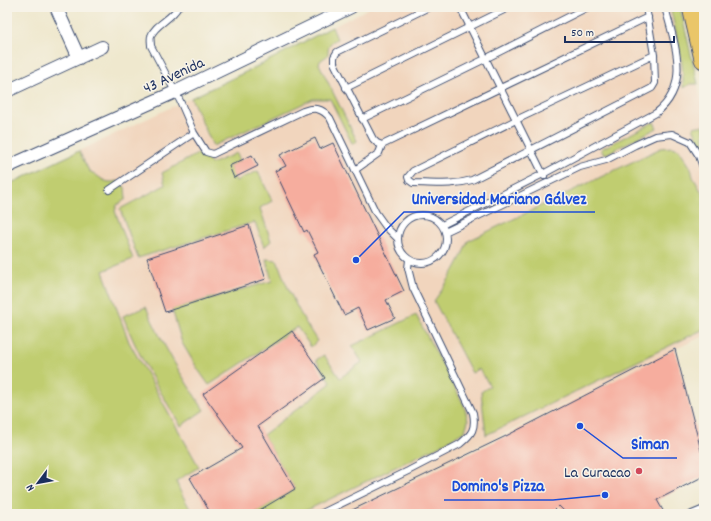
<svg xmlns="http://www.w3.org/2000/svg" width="711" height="521" viewBox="0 0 711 521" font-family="Dekko,sans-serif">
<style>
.built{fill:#f1d5bd}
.green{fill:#c0cd6f;stroke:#6e7e66}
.building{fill:#f6ad9e}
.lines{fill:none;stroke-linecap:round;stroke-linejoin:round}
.service-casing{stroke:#3b4b6f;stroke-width:8}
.minor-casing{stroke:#3b4b6f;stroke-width:14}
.trunk-casing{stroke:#3b4b6f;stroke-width:21}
.service{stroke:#fff;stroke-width:6}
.minor{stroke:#fff;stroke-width:12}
.trunk{stroke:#eac669;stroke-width:19}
.poi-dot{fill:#d1495b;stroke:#f7f3e8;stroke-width:1.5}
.labels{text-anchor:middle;stroke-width:3;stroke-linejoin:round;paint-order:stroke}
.street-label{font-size:16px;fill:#1b2f5e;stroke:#f7f3e8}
.poi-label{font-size:16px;fill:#1b2f5e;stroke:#f7f3e8;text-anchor:end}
.leader{fill:none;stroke:#1d4ed8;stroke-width:1.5}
.callout-dot{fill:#1d4ed8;stroke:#f7f3e8;stroke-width:1.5}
.callout-label{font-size:17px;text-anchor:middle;font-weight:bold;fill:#1d4ed8;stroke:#f7f3e8;stroke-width:3;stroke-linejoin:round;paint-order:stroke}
</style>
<rect width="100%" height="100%" fill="#f7f3e8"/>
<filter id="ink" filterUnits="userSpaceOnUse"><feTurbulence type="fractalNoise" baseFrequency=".025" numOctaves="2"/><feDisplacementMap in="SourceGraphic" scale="8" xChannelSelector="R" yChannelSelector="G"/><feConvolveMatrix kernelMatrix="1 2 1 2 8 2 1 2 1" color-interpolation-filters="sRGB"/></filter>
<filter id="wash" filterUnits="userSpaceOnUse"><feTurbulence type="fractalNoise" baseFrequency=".012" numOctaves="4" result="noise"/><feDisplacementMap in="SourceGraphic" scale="16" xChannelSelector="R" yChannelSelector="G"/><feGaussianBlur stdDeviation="0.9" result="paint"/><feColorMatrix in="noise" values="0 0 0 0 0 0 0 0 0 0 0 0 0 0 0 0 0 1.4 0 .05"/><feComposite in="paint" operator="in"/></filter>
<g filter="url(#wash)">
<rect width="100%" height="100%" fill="#efe8ce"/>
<path class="built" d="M371,7H680L704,112V336L675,349L343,514H7V185L252,69Z"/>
<path class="green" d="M670,7H680L698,84H691L683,88C684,60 676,34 670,7Z
M332,27L337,39C329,42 328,47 328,55L320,61L319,64L357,141L355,143H352L330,99H313L213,146L191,98L254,68Z
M654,122L657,128L604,155L601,149Z
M704,125V155L693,127Z
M672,147L679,149L691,168L693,177L704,196V329L486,435L481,392L490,386L479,369L472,373L434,301C448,282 460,262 468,241L661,148Z
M79,151L89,171C101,176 103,185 117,181L125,187L126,199L117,205L115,211L133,259L103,271L129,342L199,467L176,481L180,491L193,514H7V185Z
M203,151L211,164L237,153L240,161L229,166L236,181L258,171L272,201L260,208L271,241L264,247L255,222L138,258L120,209L165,185L162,173Z
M266,259L277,260C287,289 300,315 317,341L311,347L297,327L209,385L199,371L182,343L172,309L272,281Z
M146,307C162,344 182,377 204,410L181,426C159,390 138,356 123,316Z
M416,315L464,405L468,421L465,431L441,445L299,514H257L256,512L295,489L263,435L331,383L316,360L324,355L340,378L362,362L352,346Z"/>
<g id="blocks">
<path class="building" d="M315,138L320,149L333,143L404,291L386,300L395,318L368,330L358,308L344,315L314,254L318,252L307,230L304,232L275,171L286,166L280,155Z
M252,155L258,166L234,178L229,166Z
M249,225L266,279L165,312L147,258Z
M292,331L325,378L258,426L295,489L253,514H211L190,478L242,448L203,394Z
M675,349L704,462V476L657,500L665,514H567L559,506L551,514H344L506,436Z"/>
</g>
</g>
<g filter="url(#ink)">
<use href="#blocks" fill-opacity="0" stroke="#3b4b6f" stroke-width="1"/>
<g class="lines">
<g class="service-casing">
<path id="service" d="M178,7C172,19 154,25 151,36C150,38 151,43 151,46L180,101L194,133L206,152L213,154L217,152L303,111C315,107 322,108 330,118L376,213L386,227L397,238
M460,7L544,176
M646,7L654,55L655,83L652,88L472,180C451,186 434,183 413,183L409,180L408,177L413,171L516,120L654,55
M346,88L510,7
M362,119L485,59L588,7
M382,145L648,17
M355,170L379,153L382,145L377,143L373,139L334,63V57L337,52L429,7
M109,190L194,133
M398 239a24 24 0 1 1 48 0a24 24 0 1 1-48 0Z
M442,225L543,174L656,113C692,85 674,43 665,7
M445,232L580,167L606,160L635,145L655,136L672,134L690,142L699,156L704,170
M320,514L408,471L460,444C472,434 476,429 473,413L413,288L408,268L409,260
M692,514L704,509"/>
</g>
<g class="minor-casing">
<path id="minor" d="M56,7L79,58
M7,91L102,47
M7,167L175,92L351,7"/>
</g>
<g class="trunk-casing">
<path id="trunk" d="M692,7L704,59"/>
</g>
<use href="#service" class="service"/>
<use href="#minor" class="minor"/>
<use href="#trunk" class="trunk"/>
</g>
</g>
<circle class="poi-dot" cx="639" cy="471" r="4"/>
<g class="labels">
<g class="street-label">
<text transform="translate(173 74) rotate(-25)" y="6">43 Avenida</text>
</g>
<g class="poi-label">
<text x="631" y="477">La Curacao</text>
</g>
</g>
<path class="leader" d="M356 260L404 212H595M580 426L623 458H677M605 495L553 500H444"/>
<g class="callout-dot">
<circle cx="356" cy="260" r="4"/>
<circle cx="580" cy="426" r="4"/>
<circle cx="605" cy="495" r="4"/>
</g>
<g class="callout-label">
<text x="499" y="204">Universidad Mariano Gálvez</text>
<text x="650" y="449">Siman</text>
<text x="498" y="491">Domino's Pizza</text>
</g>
<rect width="711" height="521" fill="none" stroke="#f7f3e8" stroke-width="24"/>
<g transform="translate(38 483) rotate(238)" stroke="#f7f3e8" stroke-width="3" paint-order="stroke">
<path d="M0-3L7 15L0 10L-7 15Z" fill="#1b2f5e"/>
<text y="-6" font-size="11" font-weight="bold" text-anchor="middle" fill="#1b2f5e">N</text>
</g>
<path d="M565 36v6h109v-6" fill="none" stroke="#1b2f5e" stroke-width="2"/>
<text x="571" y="36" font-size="12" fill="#1b2f5e" stroke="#f7f3e8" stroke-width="3" paint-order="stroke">50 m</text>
</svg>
